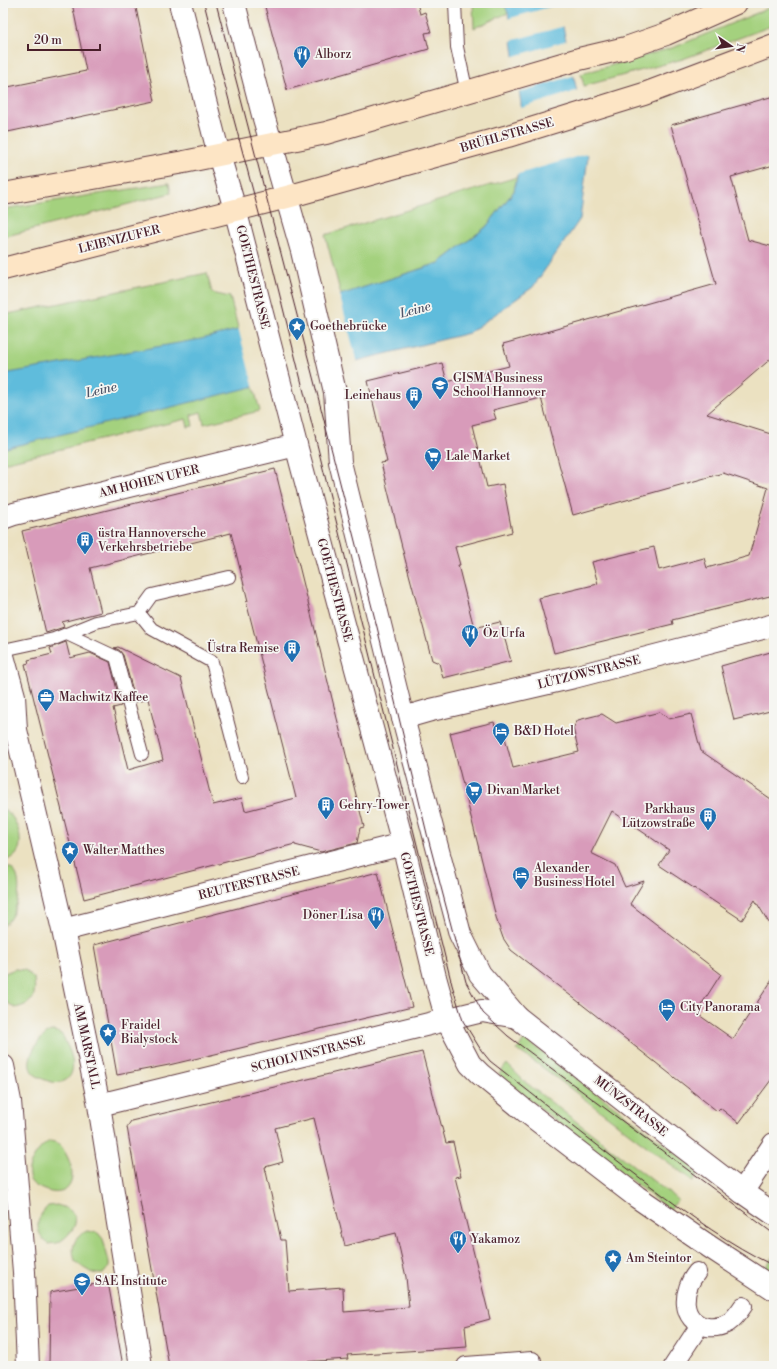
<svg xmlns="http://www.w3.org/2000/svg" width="777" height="1369" viewBox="0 0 777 1369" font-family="'Libre Bodoni',serif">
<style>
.green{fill:#a4d17e;stroke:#777854}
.water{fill:#5ebcdc;stroke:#546e84}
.pier{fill:#ebe1c1}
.building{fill:#d89bba;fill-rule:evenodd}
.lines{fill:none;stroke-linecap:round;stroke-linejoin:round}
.service-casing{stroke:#623c42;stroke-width:14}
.pedestrian-casing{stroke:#623c42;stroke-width:20}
.minor-casing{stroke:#623c42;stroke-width:24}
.tertiary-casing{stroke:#623c42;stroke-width:24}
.secondary-casing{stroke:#623c42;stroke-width:24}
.service{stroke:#fff;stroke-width:12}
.pedestrian{stroke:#fff;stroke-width:18}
.minor{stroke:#fff;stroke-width:22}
.tertiary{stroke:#fff;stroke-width:22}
.secondary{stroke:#fde5c5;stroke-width:22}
.tram{stroke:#4a1f2b;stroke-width:1}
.labels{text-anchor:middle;stroke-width:3.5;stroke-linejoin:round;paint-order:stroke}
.poi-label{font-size:12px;fill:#4a1f2b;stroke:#f6f6f2;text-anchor:start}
.street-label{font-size:12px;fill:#4a1f2b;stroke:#f6f6f2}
.water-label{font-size:13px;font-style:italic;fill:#515669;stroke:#f6f6f2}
</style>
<rect width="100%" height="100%" fill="#f6f6f2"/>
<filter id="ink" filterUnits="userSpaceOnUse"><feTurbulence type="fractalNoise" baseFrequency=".025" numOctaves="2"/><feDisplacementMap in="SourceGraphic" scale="8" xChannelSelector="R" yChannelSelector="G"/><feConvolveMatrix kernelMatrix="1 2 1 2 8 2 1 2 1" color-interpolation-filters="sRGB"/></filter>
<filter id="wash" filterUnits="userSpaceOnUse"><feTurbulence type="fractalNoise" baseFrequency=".012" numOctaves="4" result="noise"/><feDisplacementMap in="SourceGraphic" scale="16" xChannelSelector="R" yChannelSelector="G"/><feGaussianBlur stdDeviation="0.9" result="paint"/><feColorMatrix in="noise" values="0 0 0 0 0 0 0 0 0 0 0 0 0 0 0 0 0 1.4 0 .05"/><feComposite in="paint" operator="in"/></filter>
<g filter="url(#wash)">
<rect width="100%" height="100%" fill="#ebe1c1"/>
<path class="green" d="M473,3H504L508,13L474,28Z
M774,5V25L683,59L584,86L581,74L675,47L764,10Z
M517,177L514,191L486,227L439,263L341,295L325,235Z
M169,183L171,193L3,237V209Z
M207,273L212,293L230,297L260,411L204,424L201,412L191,415L193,426L188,427L186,419L3,463V315Z
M3,809C20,816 31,860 3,860Z
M3,866L11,868C13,870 16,873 17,876C22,891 16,916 3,926Z
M15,969L25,970L34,978C36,996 34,1004 15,1008L5,1001C3,992 2,982 5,973Z
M51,1031C55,1031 59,1032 62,1035C64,1037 65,1041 66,1043C82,1072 68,1094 37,1076C19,1066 38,1037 51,1031Z
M525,1039L700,1171L693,1181L538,1064L517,1050Z
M507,1064L525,1082L678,1200L669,1210L507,1082L499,1074Z
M50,1141C54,1142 58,1142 61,1146C63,1148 64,1151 66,1154C81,1182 67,1204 36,1186C18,1176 37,1147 50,1141Z
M57,1205C63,1207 71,1209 74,1215C80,1225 66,1239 57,1243C55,1244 51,1243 48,1244C34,1231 35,1219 48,1206Z
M87,1231L98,1233L103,1239L109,1262V1267L103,1274C92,1275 83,1268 75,1261C71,1247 73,1238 87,1231Z
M774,1254V1275L764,1271Z"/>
<path class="water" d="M504,3H558L576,87L588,157L580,219L533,287L469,333L3,449V374L201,339L237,330L346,293L439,263L486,227L514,191L517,177L521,104L508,13Z"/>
<path class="pier" d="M560,4L565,26L510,41L507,19Z
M568,40L576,75L517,93L512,57Z
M579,90L589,153L515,175L518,109Z
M339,293L357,362L254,389L238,327Z"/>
<g id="blocks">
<path class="building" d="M72,3H135L155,101L3,133V88L86,71Z
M264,3H417L420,14L425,12L431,32L425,33L429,49L287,90Z
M774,96V165L731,177L748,240L774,247V356L707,414L774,435V595L672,620L673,624L554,653L539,598L598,584L592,562L654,547L659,570L704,558L707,568L749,556L768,488L723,473L573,515L541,398L493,410L496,419L472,425L487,487L503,484L512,532L455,547L460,565H458L474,628L500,622L511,661L443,678L439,663L432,660L405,559L381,463L387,462L368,381L442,363L447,382L509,366L503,344L716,284L671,125Z
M275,469L364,827L360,828L357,843L321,852L295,845V844L84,899L25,664L29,663L28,660L52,654L50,648L66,642L70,658L90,653L110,662L121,706L113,708L128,770L163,760L148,699L136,702L123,655L119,650L114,648L118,647L181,678L213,805L242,798L245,811L296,798L246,601H248L231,533L90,568L101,612L62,622L64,627L46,633L22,531Z
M774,651V710L734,720L721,666Z
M660,712L669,719L691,714L701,751L774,801V931L755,900L742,920L659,865L669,850L612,811L591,853L615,865L625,887L644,881L630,904L721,974L696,1013L733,1039L774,977V1076L739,1123L720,1108L717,1111L575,999L511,950L503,938L497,921L450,733L494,722L498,736L504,734L513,768L579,752L573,728L578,720L602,714L616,723Z
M378,872L412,1007L169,1065L117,1075L94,945Z
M422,1052L446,1143L453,1142L461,1176L455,1177L490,1319L465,1326L467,1347L347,1355L348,1359L240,1366H169L127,1127L131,1121ZM314,1118L345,1246L396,1233L406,1277L409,1307L344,1312L343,1287L289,1291L285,1240H281L265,1167L283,1162L275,1128Z
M108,1282L123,1366H49L50,1292Z"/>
</g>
</g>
<g filter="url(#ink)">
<use href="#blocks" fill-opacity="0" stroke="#623c42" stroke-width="1"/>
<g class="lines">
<g class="service-casing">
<path id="service" d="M455,3L457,47L467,93
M139,613L152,629L212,662L242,777
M67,634L116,657L142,754
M3,650L54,639L96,622L139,613L152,595L229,577"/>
</g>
<g class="pedestrian-casing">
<path id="pedestrian" d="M697,1272C682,1290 679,1321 707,1327C715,1328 721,1327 728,1323C734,1319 739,1312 743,1306
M466,1366L532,1361
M673,1366L700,1325"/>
</g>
<g class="minor-casing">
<path id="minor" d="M3,518L14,514L296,445
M3,656L14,696L16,730L63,930L99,1105L141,1366
M403,718L431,710L574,677L774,625
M63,930L403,844
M3,1066L10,1101L24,1272L28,1366
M99,1105L482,1011L517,1017
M742,1192L774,1144"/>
</g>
<g class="tertiary-casing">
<path id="tertiary" d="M180,3L219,155L235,209L296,445L403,844L435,977L447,1020L470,1064L480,1074L524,1110L637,1197L710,1247L774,1289
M234,3L263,115L302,251L335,392L340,462L403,718L460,934L480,974L517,1017L669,1136L742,1192L774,1214"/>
</g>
<g class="secondary-casing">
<path id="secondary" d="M3,194L184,162L326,133L579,59L626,48L666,34L736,3
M3,269L287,197L508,136L644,94L774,45"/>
</g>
<use href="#service" class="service"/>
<use href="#pedestrian" class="pedestrian"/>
<use href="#minor" class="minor"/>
<use href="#tertiary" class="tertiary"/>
<use href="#secondary" class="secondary"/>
<path class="tram" d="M204,3L234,120L264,232L452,985L463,1021L481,1050L490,1061C544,1103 597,1146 652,1187C692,1217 729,1244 774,1266
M216,3L305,346L377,627L428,838L466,982L483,1013L508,1036L774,1234"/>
</g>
</g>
<defs>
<g id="restaurant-pin" transform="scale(0.9)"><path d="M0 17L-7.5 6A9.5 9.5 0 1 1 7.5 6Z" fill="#1f6fb2" stroke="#f6f6f2"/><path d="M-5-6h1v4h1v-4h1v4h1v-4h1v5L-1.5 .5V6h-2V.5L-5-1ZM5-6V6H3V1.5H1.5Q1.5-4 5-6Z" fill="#fff"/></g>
<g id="sight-pin" transform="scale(0.9)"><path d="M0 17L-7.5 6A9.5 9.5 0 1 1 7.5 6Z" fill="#1f6fb2" stroke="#f6f6f2"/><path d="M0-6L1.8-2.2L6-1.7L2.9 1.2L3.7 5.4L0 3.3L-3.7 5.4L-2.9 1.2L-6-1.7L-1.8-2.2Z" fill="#fff"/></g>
<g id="university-pin" transform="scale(0.9)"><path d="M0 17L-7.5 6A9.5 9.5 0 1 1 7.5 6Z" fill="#1f6fb2" stroke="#f6f6f2"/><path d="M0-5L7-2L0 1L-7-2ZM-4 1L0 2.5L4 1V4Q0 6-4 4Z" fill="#fff"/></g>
<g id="building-pin" transform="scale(0.9)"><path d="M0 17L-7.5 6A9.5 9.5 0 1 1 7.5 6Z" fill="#1f6fb2" stroke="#f6f6f2"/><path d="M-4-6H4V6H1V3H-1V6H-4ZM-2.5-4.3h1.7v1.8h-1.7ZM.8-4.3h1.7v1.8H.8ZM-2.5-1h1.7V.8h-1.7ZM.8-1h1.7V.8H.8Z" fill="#fff"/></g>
<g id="supermarket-pin" transform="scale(0.9)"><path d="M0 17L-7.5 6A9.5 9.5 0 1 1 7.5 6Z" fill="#1f6fb2" stroke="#f6f6f2"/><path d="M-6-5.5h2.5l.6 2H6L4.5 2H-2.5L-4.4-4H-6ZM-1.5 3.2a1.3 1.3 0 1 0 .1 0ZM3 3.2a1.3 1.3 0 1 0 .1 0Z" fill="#fff"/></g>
<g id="office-pin" transform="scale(0.9)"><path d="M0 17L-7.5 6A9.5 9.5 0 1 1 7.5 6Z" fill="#1f6fb2" stroke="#f6f6f2"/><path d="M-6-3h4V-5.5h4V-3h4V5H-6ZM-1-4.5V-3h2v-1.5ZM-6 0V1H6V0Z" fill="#fff"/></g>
<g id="hotel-pin" transform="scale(0.9)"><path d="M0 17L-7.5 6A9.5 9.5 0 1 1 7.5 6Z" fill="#1f6fb2" stroke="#f6f6f2"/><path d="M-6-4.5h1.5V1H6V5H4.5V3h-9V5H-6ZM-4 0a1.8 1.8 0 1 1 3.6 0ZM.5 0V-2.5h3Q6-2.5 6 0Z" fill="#fff"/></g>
</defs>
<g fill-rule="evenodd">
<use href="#restaurant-pin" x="302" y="54"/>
<use href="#sight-pin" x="297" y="326"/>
<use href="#university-pin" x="440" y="385"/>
<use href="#building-pin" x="414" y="395"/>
<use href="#supermarket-pin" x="433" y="456"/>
<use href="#building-pin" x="85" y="540"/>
<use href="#restaurant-pin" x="470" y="633"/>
<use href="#building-pin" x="292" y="648"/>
<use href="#office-pin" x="46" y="697"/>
<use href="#hotel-pin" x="501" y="731"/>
<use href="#supermarket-pin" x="474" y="790"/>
<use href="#building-pin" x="326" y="805"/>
<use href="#building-pin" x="708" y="816"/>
<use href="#sight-pin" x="70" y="850"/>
<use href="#hotel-pin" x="521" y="875"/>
<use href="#restaurant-pin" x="376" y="915"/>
<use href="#hotel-pin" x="667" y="1007"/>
<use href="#sight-pin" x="108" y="1032"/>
<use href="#restaurant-pin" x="458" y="1239"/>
<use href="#sight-pin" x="613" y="1258"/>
<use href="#university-pin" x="82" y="1281"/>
</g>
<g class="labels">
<g class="poi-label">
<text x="315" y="58">Alborz</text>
<text x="310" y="330">Goethebrücke</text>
<text x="453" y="382">GISMA Business<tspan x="453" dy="14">School Hannover</tspan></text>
<text x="401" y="399" text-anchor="end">Leinehaus</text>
<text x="446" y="460">Lale Market</text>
<text x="98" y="537">üstra Hannoversche<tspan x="98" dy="14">Verkehrsbetriebe</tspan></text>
<text x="483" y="637">Öz Urfa</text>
<text x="279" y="652" text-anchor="end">Üstra Remise</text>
<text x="59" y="701">Machwitz Kaffee</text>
<text x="514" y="735">B&amp;D Hotel</text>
<text x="487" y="794">Divan Market</text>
<text x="339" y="809">Gehry-Tower</text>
<text x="695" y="813" text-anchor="end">Parkhaus<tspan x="695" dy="14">Lützowstraße</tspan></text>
<text x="83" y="854">Walter Matthes</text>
<text x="534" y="872">Alexander<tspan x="534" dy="14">Business Hotel</tspan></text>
<text x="363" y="919" text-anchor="end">Döner Lisa</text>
<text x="680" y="1011">City Panorama</text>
<text x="121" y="1029">Fraidel<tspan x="121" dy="14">Bialystock</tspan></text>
<text x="471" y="1243">Yakamoz</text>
<text x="626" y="1262">Am Steintor</text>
<text x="95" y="1285">SAE Institute</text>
</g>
<g class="street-label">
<text transform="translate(507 135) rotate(-16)" y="4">BRÜHLSTRASSE</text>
<text transform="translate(119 239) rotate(-14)" y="4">LEIBNIZUFER</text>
<text transform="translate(253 277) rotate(76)" y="4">GOETHESTRASSE</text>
<text transform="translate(149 481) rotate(-14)" y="4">AM HOHEN UFER</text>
<text transform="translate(335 590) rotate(75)" y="4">GOETHESTRASSE</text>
<text transform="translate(589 672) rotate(-14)" y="4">LÜTZOWSTRASSE</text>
<text transform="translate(249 883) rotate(-14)" y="4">REUTERSTRASSE</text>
<text transform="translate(417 904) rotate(76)" y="4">GOETHESTRASSE</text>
<text transform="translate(87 1046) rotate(78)" y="4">AM MARSTALL</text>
<text transform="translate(308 1054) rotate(-14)" y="4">SCHOLVINSTRASSE</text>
<text transform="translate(631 1106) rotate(38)" y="4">MÜNZSTRASSE</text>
</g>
<g class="water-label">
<text transform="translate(415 309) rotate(-15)" y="5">Leine</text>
<text transform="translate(101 389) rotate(-13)" y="5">Leine</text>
</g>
</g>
<rect width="777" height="1369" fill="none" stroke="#f6f6f2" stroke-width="16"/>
<g transform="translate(731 46) rotate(103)" stroke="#f6f6f2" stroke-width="3" paint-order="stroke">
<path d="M0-3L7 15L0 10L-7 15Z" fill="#4a1f2b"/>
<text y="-6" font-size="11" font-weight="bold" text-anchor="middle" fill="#4a1f2b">N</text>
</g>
<path d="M28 44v6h72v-6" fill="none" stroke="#4a1f2b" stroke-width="2"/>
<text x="34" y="44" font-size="12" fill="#4a1f2b" stroke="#f6f6f2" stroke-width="3" paint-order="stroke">20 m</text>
</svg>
